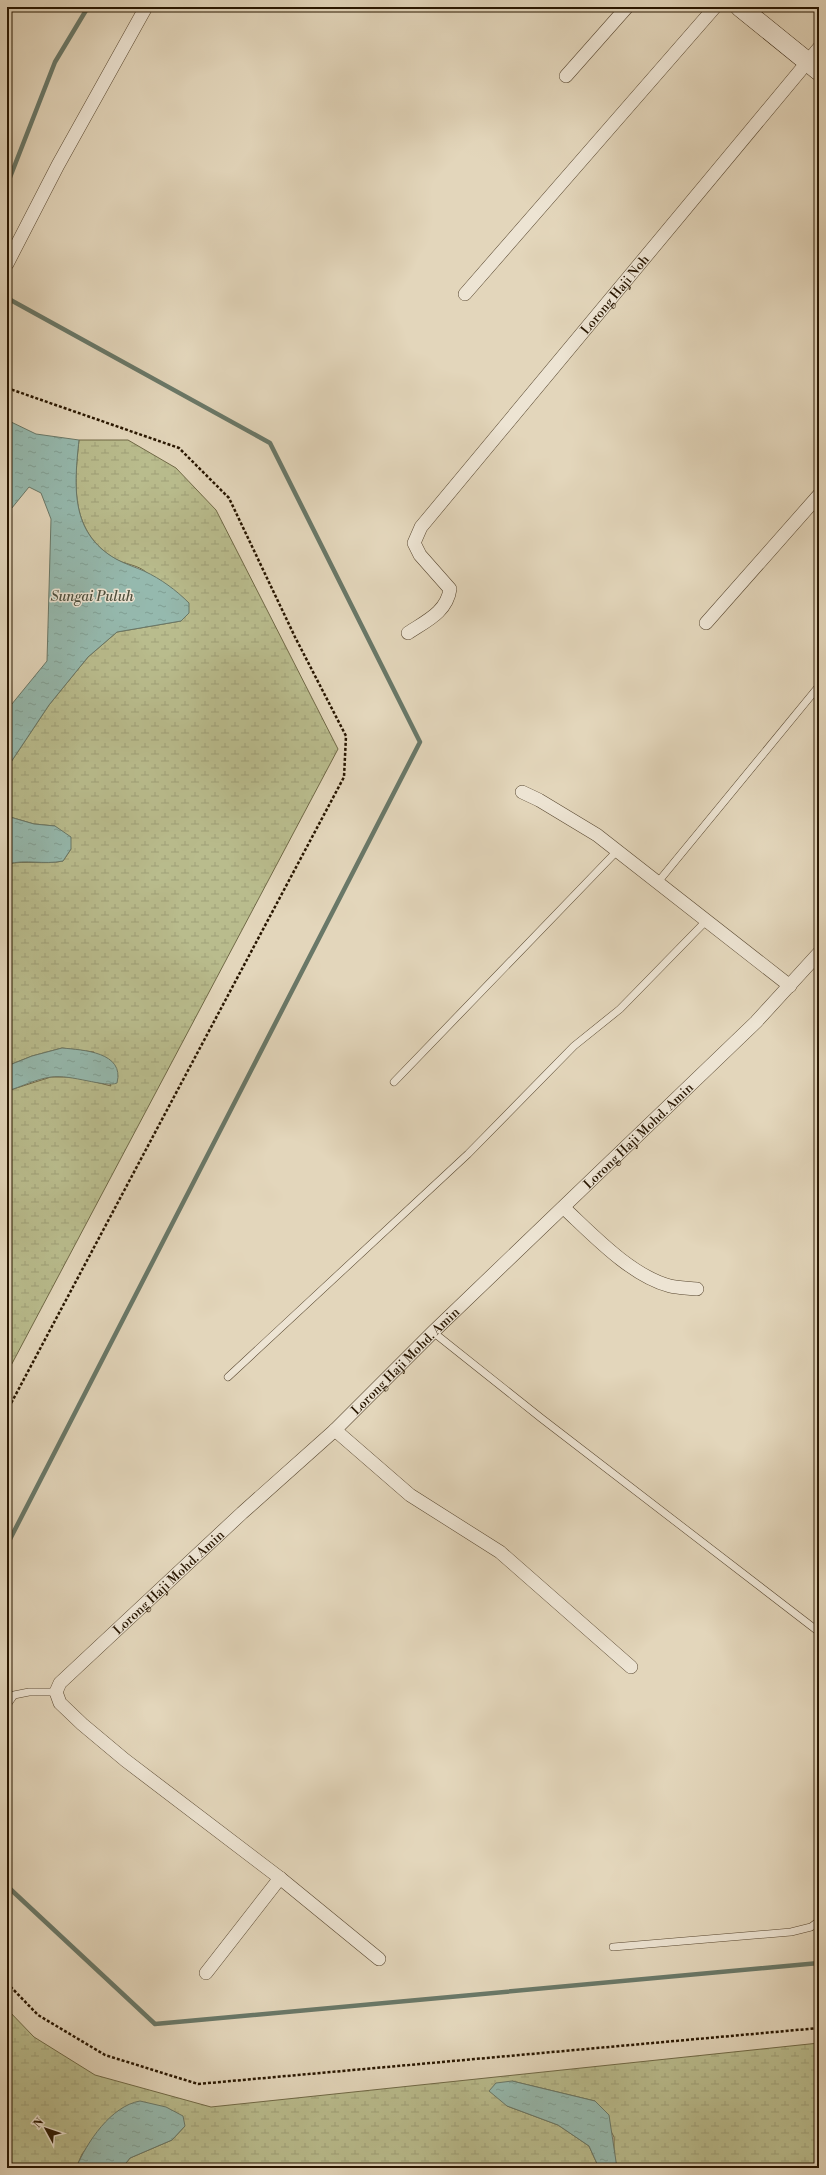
<svg xmlns="http://www.w3.org/2000/svg" width="826" height="2175" viewBox="0 0 826 2175" font-family="'Libre Bodoni',serif">
<style>
.wetland{fill:url(#wetland-marsh);stroke:#706946}
.water{fill:url(#water-ripples);stroke:#697868}
.lines{fill:none;stroke-linecap:round;stroke-linejoin:round}
.stream{stroke:#697868;stroke-width:4.5}
.lane-casing{stroke:#57462f;stroke-width:8}
.street-casing{stroke:#57462f;stroke-width:14}
.secondary-casing{stroke:#281600;stroke-width:20}
.path{stroke:#281600;stroke-width:2.5;stroke-dasharray:3 2;stroke-linecap:butt}
.lane{stroke:#ede4d3;stroke-width:7}
.street{stroke:#ede4d3;stroke-width:13}
.secondary{stroke:#ede4d3;stroke-width:19}
.labels{text-anchor:middle;stroke-width:3;stroke-linejoin:round;paint-order:stroke}
.street-label{font-size:13px;fill:#281600;stroke:#ede4d3}
.water-label{font-size:14px;font-style:italic;fill:#4e4f3d;stroke:#ede4d3}
</style>
<defs>
<pattern id="wetland-marsh" width="20" height="14" patternUnits="userSpaceOnUse"><rect width="20" height="14" fill="#b9bc8d"/><path d="M1 5h8M5 5V1M11 12h8M15 12V8" fill="none" stroke="#9fa178"/></pattern>
<pattern id="water-ripples" width="26" height="14" patternUnits="userSpaceOnUse"><rect width="26" height="14" fill="#95b9ae"/><path d="M2 4q2-2 4 0t4 0M15 11q2-2 4 0t4 0" fill="none" stroke="#809e94"/></pattern>
</defs>
<rect width="100%" height="100%" fill="#e3d6bb"/>
<filter id="stains"><feTurbulence type="fractalNoise" baseFrequency=".005" numOctaves="4"/><feColorMatrix values="0 0 0 0 .2 0 0 0 0 .09 0 0 0 0 .02 0 0 0 .5 -.17"/></filter>
<radialGradient id="worn" r=".72"><stop offset=".6" stop-color="#630" stop-opacity="0"/><stop offset="1" stop-color="#630" stop-opacity=".3"/></radialGradient>
<path class="wetland" d="M79,440H128L176,468L216,510L338,749L7,1373V1091L51,1077H76L111,1086L94,1052L62,1048L32,1056L7,1066V864C26,860 44,865 63,861L71,849L55,826L34,824L10,817L7,812V768L49,705L88,657L117,632L181,621C173,610 155,579 146,572C138,565 124,564 115,559C70,531 74,487 79,440Z
M7,2009L34,2037L95,2075L211,2107L819,2043V2168H617L614,2156V2137L595,2101L512,2081L507,2106L558,2125L589,2146L599,2168H122L130,2158L172,2140L185,2126L100,2130L82,2154L76,2168H7Z"/>
<path class="water" d="M7,420L36,434L79,440C74,486 70,533 116,559C125,564 135,567 144,571C161,579 176,590 189,603V613L181,621L117,632L88,657L49,705L7,768V710L47,661L51,519L41,493L29,487L7,514Z
M7,812L10,817L34,824L55,826L71,837V849L63,861C43,865 27,859 7,864Z
M62,1048C83,1050 125,1052 117,1083C105,1088 71,1074 51,1077C36,1079 21,1087 7,1091V1066L32,1056Z
M512,2081L595,2101L609,2115L617,2168H599L589,2146L558,2125L507,2106L489,2091L496,2083Z
M140,2101L166,2107L183,2116L185,2126L172,2140L130,2158L122,2168H76C87,2142 111,2106 140,2101Z"/>
<g class="lines">
<path class="stream" d="M7,185L55,62L88,7
M7,298L270,443L420,742L7,1545
M7,1886L155,2024L819,1963"/>
<g class="lane-casing">
<path id="lane" d="M658,882L819,686
M394,1082L618,850
M433,1332L541,1418L819,1632
M228,1377L468,1154L574,1046L620,1009L706,921
M7,1705L14,1695L29,1692H56
M613,1947L791,1932L811,1927L819,1921"/>
</g>
<g class="street-casing">
<g id="street">
<path d="M566,76L627,7"/>
<path d="M7,264L58,165L146,7"/>
<path d="M465,294L715,7"/>
<path d="M706,623L819,495"/>
<path id="s1" d="M408,633C426,621 447,612 450,589L420,555L414,543L421,527L819,48"/>
<path d="M522,792L539,800L597,835L790,986"/>
<path d="M564,1208C592,1234 631,1276 670,1286C678,1288 688,1288 697,1289"/>
<path d="M335,1430L410,1495L500,1552L631,1667"/>
<path id="s2" d="M379,1959L280,1878L125,1760L82,1724L60,1703L56,1692L60,1683L242,1513L335,1430L433,1332L756,1022L819,953"/>
<path d="M206,1973L280,1878"/>
</g>
</g>
<g class="secondary-casing">
<path id="secondary" d="M740,7L819,71"/>
</g>
<path class="path" d="M7,388L179,448L229,498L295,637L346,736L344,777L7,1411
M7,1983L38,2015L105,2055L198,2084L819,2028"/>
<use href="#lane" class="lane"/>
<use href="#street" class="street"/>
<use href="#secondary" class="secondary"/>
</g>
<g class="labels">
<g class="street-label">
<text dy="5" stroke="none"><textPath href="#s1" startOffset="442">Lorong Haji Noh</textPath></text>
<text dy="5" stroke="none"><textPath href="#s2" startOffset="1227">Lorong Haji Mohd. Amin</textPath></text>
<text dy="5" stroke="none"><textPath href="#s2" startOffset="903">Lorong Haji Mohd. Amin</textPath></text>
<text dy="5" stroke="none"><textPath href="#s2" startOffset="579">Lorong Haji Mohd. Amin</textPath></text>
</g>
<g class="water-label">
<text x="92" y="601">Sungai Puluh</text>
</g>
</g>
<rect width="826" height="2175" fill="none" stroke="#e3d6bb" stroke-width="24"/>
<rect x="8" y="8" width="810" height="2159" fill="none" stroke="#281600" stroke-width="2"/>
<rect x="12" y="12" width="802" height="2151" fill="none" stroke="#281600"/>
<g transform="translate(46 2129) rotate(310)" stroke="#ede4d3" stroke-width="3" paint-order="stroke">
<path d="M0-3L7 15L0 10L-7 15Z" fill="#281600"/>
<text y="-6" font-size="11" font-weight="bold" text-anchor="middle" fill="#281600">N</text>
</g>
<rect width="100%" height="100%" filter="url(#stains)"/>
<rect width="100%" height="100%" fill="url(#worn)"/>
</svg>
